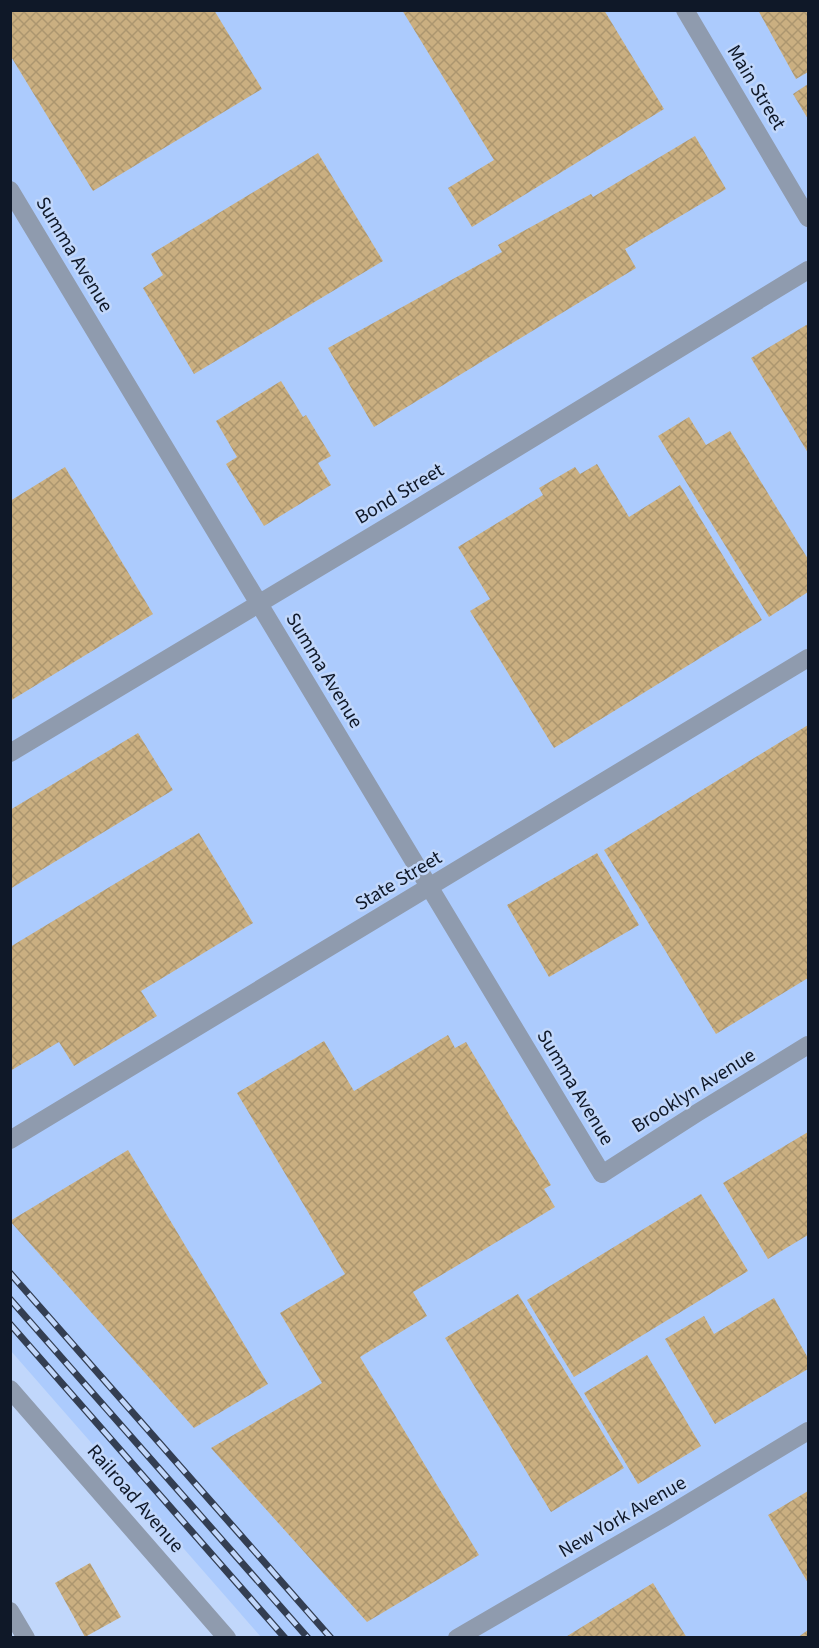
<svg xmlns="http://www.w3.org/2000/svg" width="819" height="1648" viewBox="0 0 819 1648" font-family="'Source Sans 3',sans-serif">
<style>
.built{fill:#accbfd}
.building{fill:url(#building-cross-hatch)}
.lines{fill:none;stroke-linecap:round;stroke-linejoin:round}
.minor{stroke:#8f9bae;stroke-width:18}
.rail-casing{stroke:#333e52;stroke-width:7}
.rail{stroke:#c1d7fb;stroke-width:4.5;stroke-dasharray:14;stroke-linecap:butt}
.labels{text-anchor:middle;stroke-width:5;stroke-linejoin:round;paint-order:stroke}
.street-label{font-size:20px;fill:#0f1828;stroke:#c1d7fb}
</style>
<defs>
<pattern id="building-cross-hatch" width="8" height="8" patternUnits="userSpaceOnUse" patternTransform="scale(1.5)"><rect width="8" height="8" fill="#caaf81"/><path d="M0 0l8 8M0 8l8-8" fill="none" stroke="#ac966f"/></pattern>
</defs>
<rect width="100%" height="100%" fill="#c1d7fb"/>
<path class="built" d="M10,11H808V1637H261L11,1351Z"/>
<path class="building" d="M10,10H214L262,89L93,191L10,55Z
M402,10H604L664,109L472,227L448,188L494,160Z
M758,10H808V72L796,79Z
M808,84V119L793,94Z
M695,136L726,189L625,249L636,268L374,427L328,348L502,252L498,245L591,194L593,197Z
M318,153L383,261L194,374L143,288L163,275L151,254Z
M808,324V453L751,358Z
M281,381L303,417L306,415L331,456L318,463L331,485L264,526L226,464L237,457L216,421Z
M689,417L706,445L730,431L808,559V592L769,617L658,436Z
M597,464L629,517L680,485L762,620L554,748L470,611L490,599L458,547L543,495L539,488L575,467L580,474Z
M65,467L153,614L10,701V501Z
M808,725V978L716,1034L604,850Z
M138,733L173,790L10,889V810Z
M199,833L253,923L141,991L157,1016L74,1066L59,1042L10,1071V947Z
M597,853L639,925L549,977L507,905Z
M448,1035L455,1048L466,1042L551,1185L544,1189L555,1207L413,1292L427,1316L360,1357L479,1555L367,1622L211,1448L322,1383L280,1313L345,1274L237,1093L324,1041L354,1091Z
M808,1132V1235L768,1259L723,1183Z
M128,1150L268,1384L194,1428L10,1221Z
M701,1194L748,1271L574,1377L527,1300Z
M518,1294L624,1468L551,1512L445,1338Z
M774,1298L808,1358V1369L715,1424L665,1339L704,1316L714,1334Z
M647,1355L701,1446L638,1484L584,1393Z
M808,1491V1583L768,1515Z
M90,1563L121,1617L85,1637L55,1583Z
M653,1583L687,1638H564Z
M808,1630V1638H797Z"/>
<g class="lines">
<path class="minor" d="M685,10L808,218
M10,190L602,1174L697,1113L808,1045
M10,753L400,519L808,270
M10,1140L808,658
M10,1389L227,1638
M10,1611L26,1638
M457,1638L664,1518L808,1431"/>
<g class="rail-casing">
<path id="rail" d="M10,1273L331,1638
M10,1299L308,1638
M10,1324L285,1638"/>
</g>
<use href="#rail" class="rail"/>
</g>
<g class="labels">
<g class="street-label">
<text transform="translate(757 87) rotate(59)" y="7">Main Street</text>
<text transform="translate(75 254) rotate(59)" y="7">Summa Avenue</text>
<text transform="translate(399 493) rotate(-31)" y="7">Bond Street</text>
<text transform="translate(325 670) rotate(59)" y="7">Summa Avenue</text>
<text transform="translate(398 880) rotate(-31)" y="7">State Street</text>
<text transform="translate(576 1087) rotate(59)" y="7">Summa Avenue</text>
<text transform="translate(693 1090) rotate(-32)" y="7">Brooklyn Avenue</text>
<text transform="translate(136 1498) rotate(49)" y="7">Railroad Avenue</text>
<text transform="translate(622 1516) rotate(-30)" y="7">New York Avenue</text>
</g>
</g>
<rect width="819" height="1648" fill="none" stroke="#0f1828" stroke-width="24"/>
</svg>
